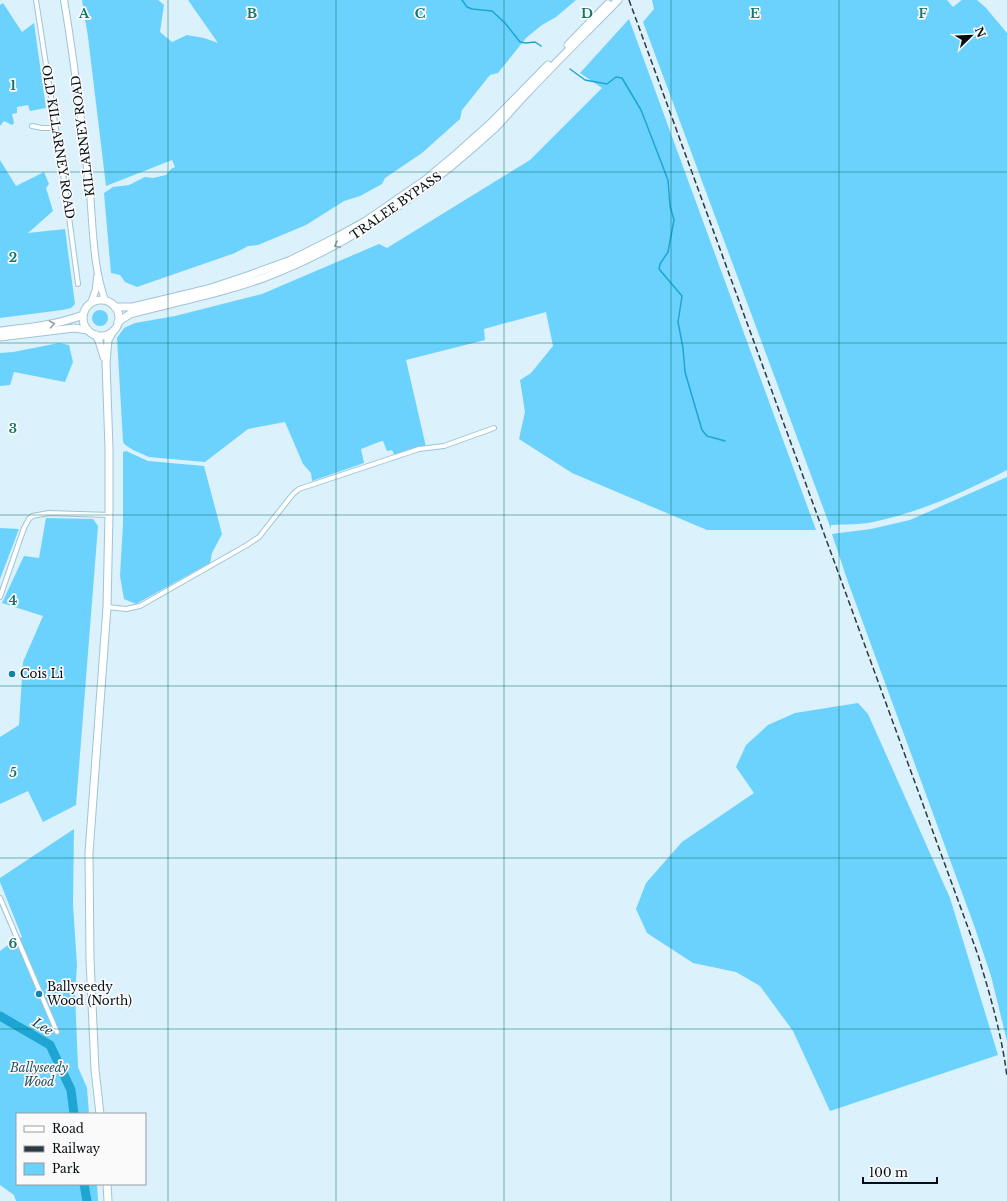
<svg xmlns="http://www.w3.org/2000/svg" width="1007" height="1201" viewBox="0 0 1007 1201" font-family="'Libre Baskerville',serif">
<style>
.green{fill:#6ad2fd}
.lines{fill:none;stroke-linecap:round;stroke-linejoin:round}
.stream{stroke:#1fa5d3;stroke-width:1.5}
.river{stroke:#1fa5d3;stroke-width:9}
.minor-casing{stroke:#9fc4d5;stroke-width:6}
.secondary-casing{stroke:#9fc4d5;stroke-width:8}
.primary-casing{stroke:#9fc4d5;stroke-width:9}
.trunk-casing{stroke:#9fc4d5;stroke-width:9}
.minor{stroke:#fff;stroke-width:4}
.secondary{stroke:#fff;stroke-width:6}
.primary{stroke:#fff;stroke-width:7}
.trunk{stroke:#fff;stroke-width:7}
.rail{stroke:#2c3940;stroke-width:1.5;stroke-dasharray:6 3;stroke-linecap:butt}
.oneway{stroke:#9a9fa1}
.grid{fill:none;stroke:#0f766e;stroke-width:1;stroke-opacity:0.55}
.poi-dot{fill:#1084aa;stroke:#fafafa;stroke-width:1.5}
.labels{text-anchor:middle;stroke-width:3.5;stroke-linejoin:round;paint-order:stroke}
.street-label{font-size:12px;fill:#030e14;stroke:#fafafa}
.poi-label{font-size:12px;fill:#030e14;stroke:#fafafa;text-anchor:start}
.park-label{font-size:12px;font-style:italic;fill:#1e4f63;stroke:#fafafa}
.water-label{font-size:13px;font-style:italic;fill:#063d50;stroke:#fafafa}
.grid-label{font-size:13px;text-anchor:middle;font-weight:bold;fill:#0f766e;stroke:#fafafa;stroke-width:3.5;stroke-linejoin:round;paint-order:stroke}
</style>
<rect width="100%" height="100%" fill="#dbf1fc"/>
<path class="green" d="M82,0H158L164,5L160,32L172,42L187,35L204,38L218,43L188,0H576L556,17L542,25L526,38L498,73L490,75L462,110L460,119L422,153L385,178L382,184L360,196L344,201L306,225L258,245L248,246L235,253L137,287L125,282L120,275L111,273L104,193L113,187L129,185L145,177L153,178L166,175L171,169L175,167L172,160L106,186L88,37Z
M652,0H947L953,7L962,0H977L986,8L1007,33V470C963,492 922,512 873,522C860,525 845,524 831,525V529L643,22L654,9Z
M3,3L22,32L34,23L46,108L30,111L28,105L17,107V113L12,114L14,123L12,125L4,121L0,126V5Z
M629,19L816,530H707L572,473L519,439L525,412L520,380L531,373L553,346L546,312L484,329L485,340L406,360L426,447L397,455L394,454L392,450L387,451L383,441C376,442 368,447 361,449L364,463L312,481L311,473L303,464L285,422L248,429L205,462L149,457L133,450L124,444L123,441L117,338L124,328L135,323L175,316L262,294L379,244L387,248L530,160L602,88L580,73Z
M0,160L16,186L44,172L49,184L46,188L53,211L28,233L65,229L75,304L71,308L62,310L0,318Z
M92 318a8 8 0 1 1 16 0a8 8 0 1 1-16 0Z
M59,343L69,345L73,362L65,382L14,372L10,385L0,386V353L13,352Z
M126,451L148,461L204,466L222,534L212,553L210,563L136,604L124,599L120,576L123,524V452Z
M1007,477V1041L991,976L975,928L848,582L832,534L871,529L910,520Z
M46,518L93,519L98,526L76,805L43,822L28,791L0,804V737L19,725L23,662L43,616L2,603L24,556L39,558Z
M0,528L19,529L0,579Z
M858,703L868,714L950,898L998,1055L830,1111L793,1031L760,986L736,972L693,963L647,933L636,909L646,883L682,842L754,793L736,767L746,745L768,725L795,713Z
M74,829L73,905L77,965L75,994L78,1067L87,1088L89,1114H17V1184H97L98,1201H16L14,1195L0,1185V951L13,941L22,937L0,882V878Z"/>
<g class="lines">
<path class="stream" d="M462,0L467,7L472,9L492,11L505,23L520,42L526,43L535,42L541,46
M570,69L585,80L607,84L616,77L622,78L641,110L668,180L670,206L674,220L668,252L660,264L659,269L682,296L678,322L683,348L685,372L702,430L707,436L725,441"/>
<path class="river" d="M0,1016L50,1045L71,1090L74,1114
M84,1184L87,1201"/>
<g class="minor-casing">
<path id="minor" d="M36,0L65,187L78,284
M32,126L42,128H56
M0,597L24,528L29,519L32,516L49,513L109,515
M107,607L126,609L140,606L247,545L259,537L293,494L299,489L419,449L444,446L494,428
M0,898L57,1032"/>
</g>
<g class="secondary-casing">
<path id="secondary" d="M64,0C75,64 82,128 90,193C93,228 93,267 105,300
M91,303L96,289L97,277"/>
</g>
<g class="primary-casing">
<path id="primary" d="M568,45L608,4
M115,307H133L208,289L250,275L291,260L335,238L366,221L424,181L454,156L493,121L548,65
M118,322L130,314C179,301 229,292 276,273C358,240 429,189 494,129C506,117 517,103 529,91C558,60 588,31 618,0"/>
</g>
<g class="trunk-casing">
<path id="trunk" d="M83 318a18 18 0 1 1 36 0a18 18 0 1 1-36 0Z
M0,331C28,328 57,325 83,315
M96,335L99,341L104,357
M0,337L74,328L88,330
M100,1114L95,1070L90,959L89,853L107,607L109,515V448L106,363L108,340L113,331
M107,1184L108,1201"/>
</g>
<use href="#minor" class="minor"/>
<use href="#secondary" class="secondary"/>
<use href="#primary" class="primary"/>
<use href="#trunk" class="trunk"/>
<path class="rail" d="M629,0L978,955C990,995 1002,1035 1007,1077"/>
</g>
<defs><path id="oneway-chevron" d="M-2-3.5L2.5 0L-2 3.5" fill="none" stroke-width="1.6" stroke-linecap="round" stroke-linejoin="round"/></defs>
<g class="oneway">
<use href="#oneway-chevron" transform="translate(337 245) rotate(152)"/>
<use href="#oneway-chevron" transform="translate(52 324) rotate(-11)"/>
</g>
<path class="grid" d="M168,0V1201M336,0V1201M504,0V1201M671,0V1201M839,0V1201M0,172H1007M0,343H1007M0,515H1007M0,686H1007M0,858H1007M0,1029H1007"/>
<g class="poi-dot">
<circle cx="12" cy="674" r="4"/>
<circle cx="39" cy="994" r="4"/>
</g>
<g class="labels">
<g class="street-label">
<text transform="translate(83 136) rotate(-97)" y="4">KILLARNEY ROAD</text>
<text transform="translate(58 142) rotate(81)" y="4">OLD KILLARNEY ROAD</text>
<text transform="translate(396 206) rotate(-35)" y="4">TRALEE BYPASS</text>
</g>
<g class="poi-label">
<text x="20" y="678">Cois Li</text>
<text x="47" y="991">Ballyseedy<tspan x="47" dy="14">Wood (North)</tspan></text>
</g>
<g class="park-label">
<text x="39" y="1072">Ballyseedy<tspan x="39" dy="14">Wood</tspan></text>
</g>
<g class="water-label">
<text transform="translate(43 1026) rotate(31)" y="5">Lee</text>
</g>
</g>
<g class="grid-label">
<text x="84" y="18">A</text>
<text x="252" y="18">B</text>
<text x="420" y="18">C</text>
<text x="587" y="18">D</text>
<text x="755" y="18">E</text>
<text x="923" y="18">F</text>
<text x="13" y="90">1</text>
<text x="13" y="262">2</text>
<text x="13" y="433">3</text>
<text x="13" y="605">4</text>
<text x="13" y="777">5</text>
<text x="13" y="948">6</text>
</g>
<rect x="16" y="1113" width="130" height="72" fill="#fafafa" stroke="#979c9e"/>
<rect x="24" y="1126" width="20" height="6" fill="#ffffff" stroke="#979c9e"/>
<text x="52" y="1133" font-size="12" fill="#030e14">Road</text>
<rect x="24" y="1146" width="20" height="6" fill="#2c3940" stroke="#979c9e"/>
<text x="52" y="1153" font-size="12" fill="#030e14">Railway</text>
<rect x="24" y="1163" width="20" height="12" fill="#6ad2fd" stroke="#979c9e"/>
<text x="52" y="1173" font-size="12" fill="#030e14">Park</text>
<g transform="translate(971 36) rotate(67)" stroke="#fafafa" stroke-width="3" paint-order="stroke">
<path d="M0-3L7 15L0 10L-7 15Z" fill="#030e14"/>
<text y="-6" font-size="11" font-weight="bold" text-anchor="middle" fill="#030e14">N</text>
</g>
<path d="M863 1177v6h74v-6" fill="none" stroke="#030e14" stroke-width="2"/>
<text x="869" y="1177" font-size="12" fill="#030e14" stroke="#fafafa" stroke-width="3" paint-order="stroke">100 m</text>
</svg>
